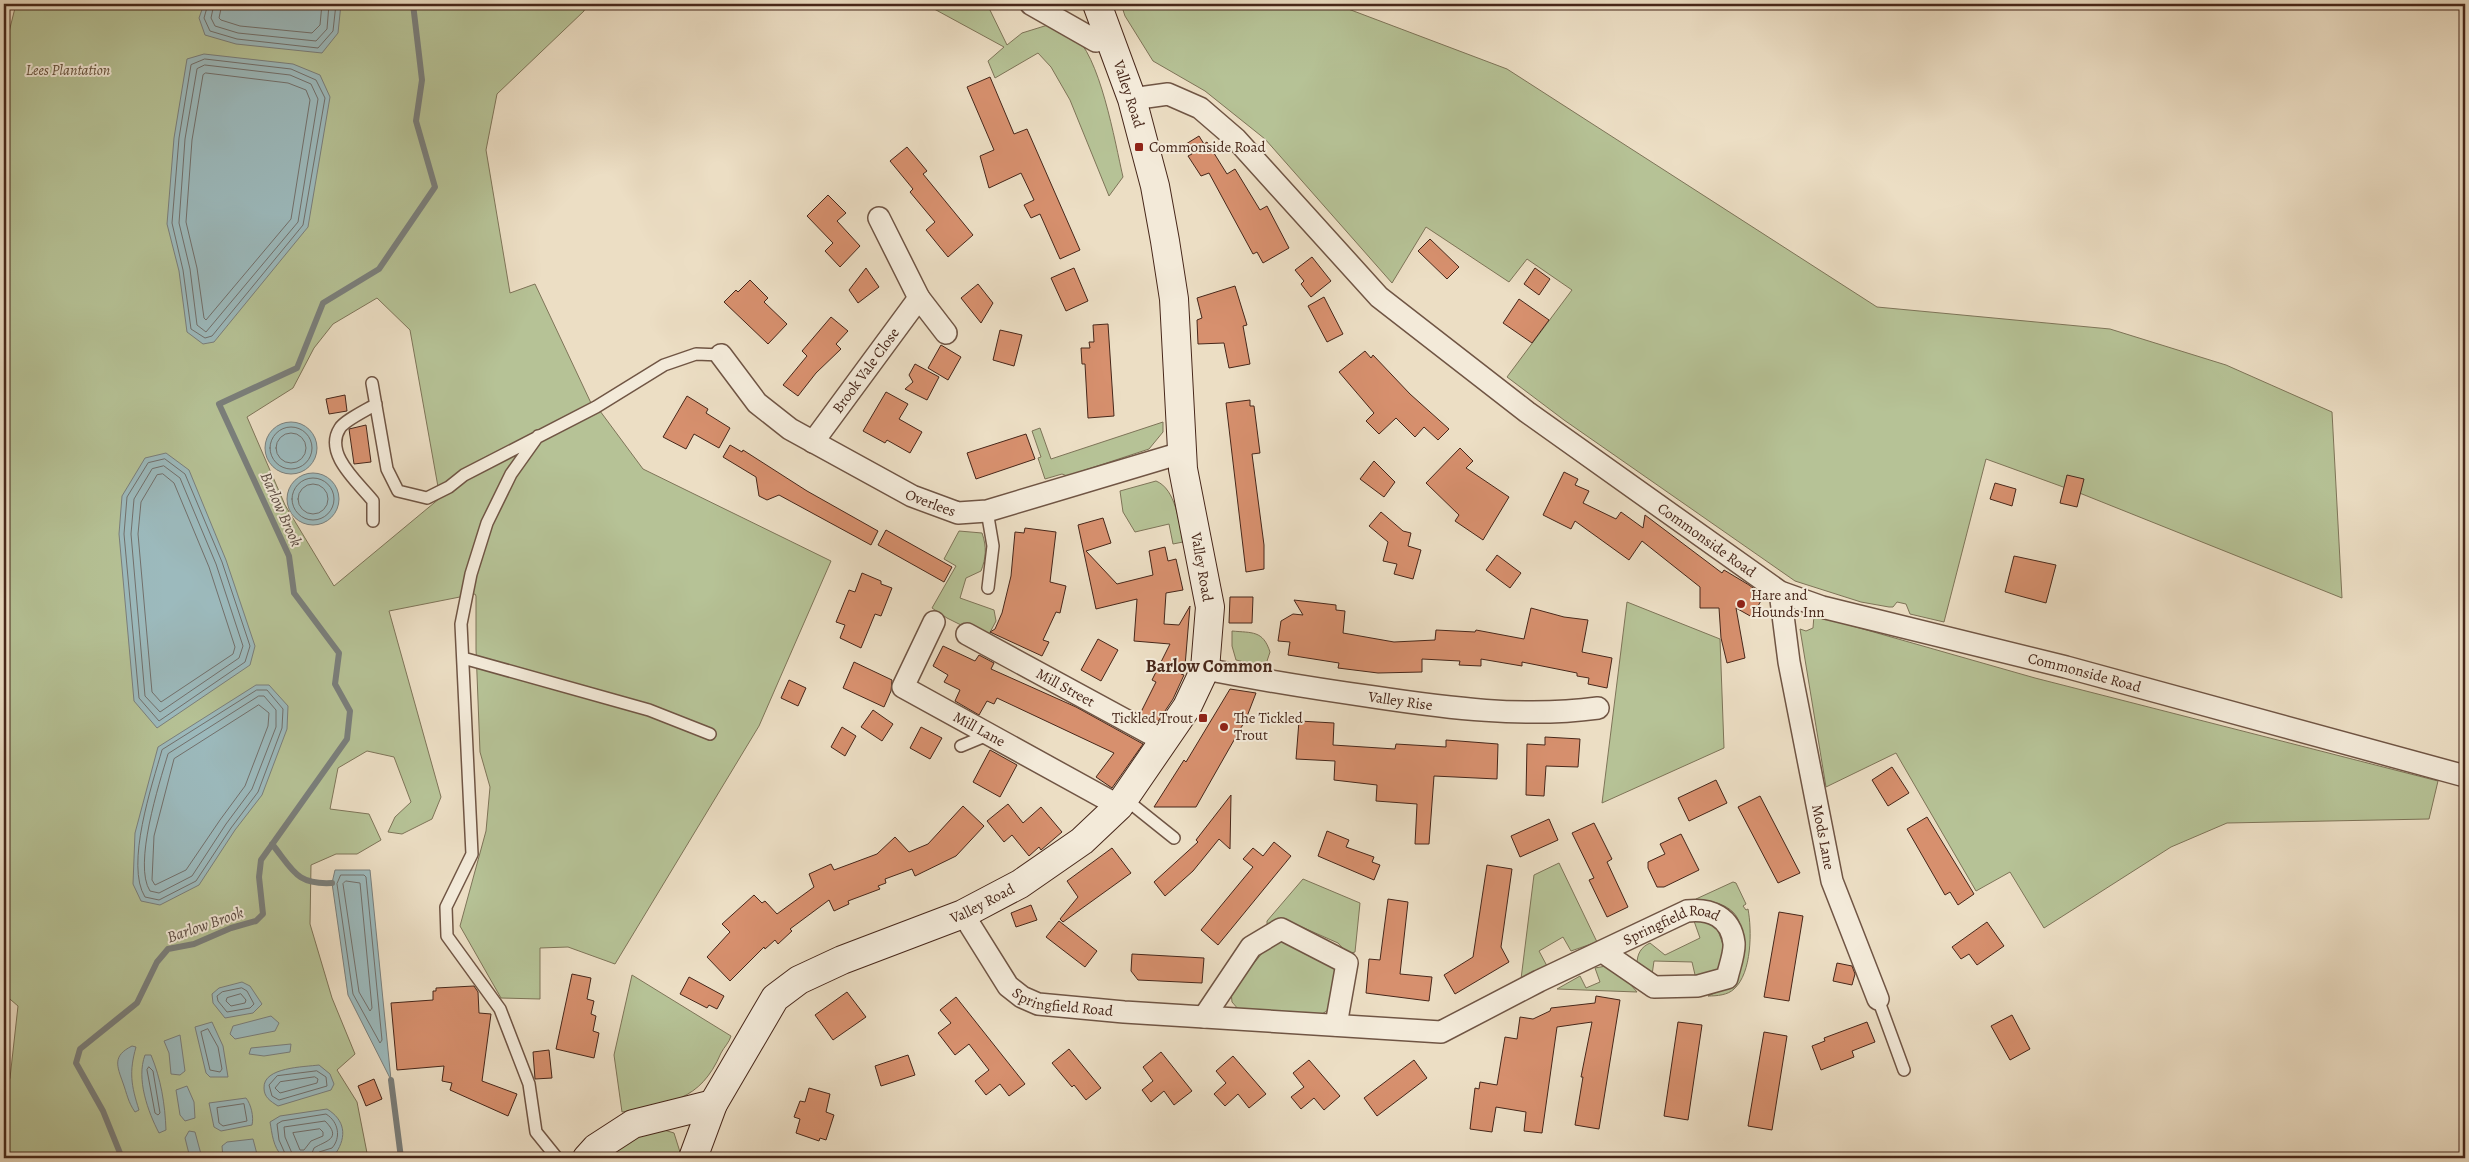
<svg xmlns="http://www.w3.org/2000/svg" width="2469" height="1162" viewBox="0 0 2469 1162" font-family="Alegreya,serif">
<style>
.green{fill:#b6c296;stroke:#7e7458;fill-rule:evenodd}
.water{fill:#9cbabd;stroke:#7a7f7c}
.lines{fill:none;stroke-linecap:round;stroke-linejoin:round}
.shore{stroke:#72706c;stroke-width:1}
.stream{stroke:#7a7f7c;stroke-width:6}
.building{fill:#d7906e;stroke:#47271a}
.lane-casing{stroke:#705544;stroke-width:14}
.street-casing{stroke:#705544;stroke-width:24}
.secondary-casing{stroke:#47271a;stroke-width:30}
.lane{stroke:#f3ead9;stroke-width:11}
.street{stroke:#f3ead9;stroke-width:21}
.secondary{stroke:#f3ead9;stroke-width:28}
.poi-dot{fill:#8f2418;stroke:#f3ead9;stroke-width:2}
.labels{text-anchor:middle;stroke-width:4;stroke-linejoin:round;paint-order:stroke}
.park-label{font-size:15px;font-style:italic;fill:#634e39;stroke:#f3ead9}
.street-label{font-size:15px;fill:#47271a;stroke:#f3ead9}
.poi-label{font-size:15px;fill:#47271a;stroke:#f3ead9;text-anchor:start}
.water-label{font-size:16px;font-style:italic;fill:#5c4c43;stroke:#f3ead9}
.quarter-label{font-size:18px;font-weight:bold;fill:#47271a;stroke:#f3ead9}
</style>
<rect width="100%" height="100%" fill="#ecdec4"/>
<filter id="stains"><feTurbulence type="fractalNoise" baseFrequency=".004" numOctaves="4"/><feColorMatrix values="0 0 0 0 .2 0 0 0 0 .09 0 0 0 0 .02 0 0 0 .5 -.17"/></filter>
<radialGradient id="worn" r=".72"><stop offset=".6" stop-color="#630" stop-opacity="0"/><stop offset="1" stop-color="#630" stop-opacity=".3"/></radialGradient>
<path class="green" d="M16,4H586L584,11L497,94L486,150L510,293L535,284L591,403L600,411L643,469L831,561L759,726L615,964L568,947L540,948V999L501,998L460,926L486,831L490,787L480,752L476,649V596L475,594L389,611L441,797L432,819L402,834L388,832L395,817L411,802L394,757L367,751L338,768L330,809L369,814L381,840L357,854H336L311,865L310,924L332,998L355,1054L337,1070L357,1102L368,1158H4V1092L10,1078L18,1006L4,994V52ZM377,298L410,330L440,498L334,586L285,505L247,417L293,388L314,348L333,324Z
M925,4H987L1007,45L1022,33L1051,24C1058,27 1066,30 1072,34C1100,53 1115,143 1123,177L1109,196L1070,100L1051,67L1038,53L995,78L988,61L1004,47Z
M1121,4H1335L1507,69L1877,307L2110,329L2226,365L2332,412L2342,598L2077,492L1986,459L1944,622L1910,614L1906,604L1897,602L1893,607H1889L1861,602L1795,581L1564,420L1507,377L1572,290L1527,259L1509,282L1426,227L1392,283L1265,139L1205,91L1153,61L1125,16Z
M1163,422V432L1149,449L1067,476L1062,474L1045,479L1038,458L1041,457L1032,431L1040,428L1051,459Z
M1156,481C1176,489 1179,523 1183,542L1173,544L1169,524L1135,532L1123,512L1120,491Z
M959,531L982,533C987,547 986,558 981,571L966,578L960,598L994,610L996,621L987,638L947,618L932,608L956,566L944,559Z
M1627,602L1720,639L1724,748L1602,803Z
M1814,615L2035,678L2438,781L2429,819L2227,823L2171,847L2044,928L2010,872L1976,891L1896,753L1826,787L1800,629L1806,631L1813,628Z
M1232,631C1252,633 1263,630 1270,652L1265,667L1236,660L1232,646Z
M1559,863L1597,942L1571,951L1563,937L1539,951L1547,966L1521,979L1534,875Z
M1303,879L1360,903L1355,952L1348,954L1338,943L1295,924L1267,925V921Z
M1733,882L1736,883L1746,904L1743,906L1746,910L1748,909C1752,930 1752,973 1734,989C1728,995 1717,996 1708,996L1724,989C1738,946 1763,906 1696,899Z
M1705,920L1717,928L1724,947L1721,963L1716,971L1696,979L1692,962L1654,961L1652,975L1637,964C1637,954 1641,947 1650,943L1665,955L1700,938L1694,921Z
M1281,939L1337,969L1331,1008L1322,1014L1239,1010L1232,1002L1231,991L1268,946Z
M1606,966L1625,978L1637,992L1557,989L1580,976L1586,988L1600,982L1595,968Z
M632,975L731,1036C729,1043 724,1047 721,1053C700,1102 669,1103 622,1112L614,1055Z
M661,1129L674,1133L680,1152L678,1158H602L631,1138Z"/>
<path class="water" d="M204,4H341L338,33L322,53L236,44L205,35L199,18Z
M204,54L293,64L320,75L330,97L308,227L214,342L203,344L187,332L179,271L167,224L174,138L187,59Z
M265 448a26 26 0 1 1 52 0a26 26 0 1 1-52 0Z
M166,453L189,470L226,560L255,646L250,665L157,728L134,701L119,534L122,496L145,458Z
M287 499a26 26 0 1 1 52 0a26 26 0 1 1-52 0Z
M256,685H269L288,706L287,729L262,795L235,830L199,885L160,905L141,901L133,884L135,833L158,747Z
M335,870H370L391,1080L348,995L332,883Z
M242,982L250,986L262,1004L253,1013L225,1018L213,1003L212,994L219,988Z
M271,1016L279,1023L275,1031L235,1039L230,1034L233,1026Z
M212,1022L223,1046L228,1077H210L206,1073L195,1027Z
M180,1035L185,1071L180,1075L171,1074L169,1053L164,1041Z
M291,1044L290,1052L264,1056L249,1054L251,1048Z
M132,1046L136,1047C129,1072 131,1085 139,1110L135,1112C128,1102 127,1094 123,1083C117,1066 112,1056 132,1046Z
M145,1055H151C161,1079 165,1104 166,1130L159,1133C148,1112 136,1079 145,1055Z
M319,1065L330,1074L334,1084L331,1090L278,1106C270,1101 264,1097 264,1088C263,1067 304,1067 319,1065Z
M187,1086L194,1102L195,1118L185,1121L180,1115L176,1090Z
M246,1098C251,1104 254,1117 252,1125L221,1131L214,1127L209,1103Z
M327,1109C345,1120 347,1136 336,1153C325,1155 289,1162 282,1156C273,1147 272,1133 270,1122L280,1116Z
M189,1131L195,1132L202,1158H190L185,1138Z
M253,1139L258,1158H223L222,1146L227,1142Z"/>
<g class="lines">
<path class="shore" d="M208,4L204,18L210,31L237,39L318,48L333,31L336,4
M214,4L211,18L215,26L238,33L316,41L327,29L329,4
M222,4L219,18L221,20L240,26L312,33L320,25L322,4
M205,59L291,69L316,80L325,98L303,225L212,336L205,338L191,329L183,270L172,223L179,138L191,65Z
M205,65L290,75L311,84L318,99L298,222L206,332L197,325L190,269L179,223L185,139L197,69Z
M206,73L288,83L306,90L310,100L291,219L206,320L204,318L197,268L186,222L192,140L203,75Z
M270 448a21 21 0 1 1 42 0a21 21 0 1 1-42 0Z
M276 448a15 15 0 1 1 30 0a15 15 0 1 1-30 0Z
M165,459L185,474L222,562L250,646L245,662L159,721L139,698L124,534L127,497L148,463Z
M164,466L180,478L216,564L243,646L239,658L160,712L145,696L131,534L134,499L152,469Z
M163,474L174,483L209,567L235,647L233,654L161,702L152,692L138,534L141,502L157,475Z
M292 499a21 21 0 1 1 42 0a21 21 0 1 1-42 0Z
M298 499a15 15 0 1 1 30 0a15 15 0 1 1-30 0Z
M257,690H267L283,709L282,728L258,792L231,828L196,881L159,900L145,897C125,865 152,785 162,750Z
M259,696H264L276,710V727L252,789L226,824L192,876L159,893L150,891C133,865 159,784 168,754Z
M259,705L269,713L268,726L245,786L220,820L186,870L155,885L152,880L154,836L174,759Z
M341,875H364L366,877L382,1040L380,1043L353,994L337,884Z
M346,881L360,883L372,1008L370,1011L359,992L343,884Z
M242,988L247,991L254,1004L250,1008L227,1012L218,1001L217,996L222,992Z
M241,994L246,1000L245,1003L231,1006L226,1001L227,998Z
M208,1029L218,1047L222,1069L220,1072L210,1070L201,1032Z
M149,1067L153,1071L160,1113L158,1115L155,1113L147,1070Z
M317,1071L326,1077L327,1086L279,1100L272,1096L269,1085L277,1076Z
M315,1077L318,1079L317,1083L280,1093L275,1088L280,1082Z
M244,1104L247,1121L223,1126L219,1123L217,1108Z
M320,1129L323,1132V1136L311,1141L304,1150H300L293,1133Z
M287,1158L279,1140L277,1124L282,1121L326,1114C339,1122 341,1138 332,1148L319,1152L316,1158
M294,1158L285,1137L284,1127L325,1121C343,1139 325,1141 314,1148L310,1158"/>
<path class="stream" d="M272,844C293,870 296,885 332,883
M391,1080L401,1158
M122,1158L103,1111L76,1063L80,1049L137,1003L157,962L168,949L194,944L231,928L256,921L263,914L259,877L261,860L347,739L350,711L335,684L339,653L294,593L289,556L219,404L297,368L323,303L379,269L435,187L416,121L422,80L413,4"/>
</g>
<path class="building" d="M990,77L1014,134L1027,129L1080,250L1060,259L1040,214L1031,218L1024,205L1034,200L1021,173L989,188L980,156L994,150L967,87Z
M1199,136L1204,144L1207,142L1227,174L1235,169L1260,210L1267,206L1289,248L1263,263L1257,252L1253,254L1209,173L1201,176L1188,156L1192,154L1186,144Z
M907,147L927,171L923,174L973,235L948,257L926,230L935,222L910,192L913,189L890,161Z
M828,195L846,213L837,221L860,246L840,267L825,251L833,243L807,216Z
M1430,239L1459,267L1447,279L1418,251Z
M1312,257L1331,281L1311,297L1301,284L1304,281L1295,270Z
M866,268L879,287L858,303L849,290Z
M1074,268L1088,301L1066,311L1051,278Z
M1535,268L1550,279L1539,295L1524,284Z
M750,280L768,298L764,302L787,324L768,344L724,302L736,290L738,292Z
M978,284L993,303L981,323L961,298Z
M1235,286L1247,325L1243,326L1250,364L1229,368L1224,343L1198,344L1197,320L1202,318L1197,298Z
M1324,297L1343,334L1327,342L1308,306Z
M1519,299L1549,320L1532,343L1503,323Z
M831,317L848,331L836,344L841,349L816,373L798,396L783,385L807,356L802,351Z
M1108,324L1114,416L1088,418L1085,364H1082L1081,348H1090L1089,342H1094L1093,325Z
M1000,330L1022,335L1014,366L993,360Z
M941,345L961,357L948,380L928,368Z
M1365,351L1371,358L1373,355L1410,394L1449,429L1438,440L1424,427L1415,437L1396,418L1379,434L1366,421L1374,413L1339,372Z
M915,364L939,377L927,400L905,389L913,382L909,375Z
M886,392L908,404L899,419L922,432L910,453L887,440L885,443L863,431Z
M345,395L347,411L329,414L326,399Z
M687,396L708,409L706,413L730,428L719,448L694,434L686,449L663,437Z
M1250,400V406H1254L1260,453L1252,454L1264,545V569L1246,572L1226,403Z
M366,425L371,462L354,464L349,429Z
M1026,434L1035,459L976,479L967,453Z
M730,445L742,452L743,450L807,491L878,531L871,545L779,495L767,500L759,496L756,477L723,457Z
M1460,448L1473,461L1466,468L1509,497L1483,540L1455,521L1459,515L1426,483Z
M1374,461L1395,482L1384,497L1360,479Z
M1564,472L1578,479L1575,485L1589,491L1583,503L1616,519L1621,512L1643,528L1645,515L1722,573L1724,570L1749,585L1753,588L1752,590L1763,597L1752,617L1736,608L1745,658L1727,663L1721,638L1719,608H1700V587L1642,541L1629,560L1575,521L1571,529L1543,515Z
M2067,475L2084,479L2077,507L2060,503Z
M1995,483L2016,489L2012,506L1990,499Z
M1381,512L1403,531L1411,533L1408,546L1421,550L1413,579L1394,574L1397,564L1383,561L1388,542L1369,526Z
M1103,518L1111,543L1086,551L1117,584L1153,575L1149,551L1165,547L1168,561L1176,559L1183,590L1166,593L1164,624L1179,625L1190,606L1185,666L1181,674L1184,675L1173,699L1157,723L1140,714L1156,682L1152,680L1170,644L1134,641L1137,599L1096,609L1078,525Z
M1025,528L1056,532L1050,582L1066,586L1060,613L1056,612L1043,640L1049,642L1042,656L990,632L995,629L1002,613L1011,576L1015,532L1024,533Z
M886,530L952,567L944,582L878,545Z
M1497,555L1521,573L1510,588L1486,570Z
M2014,556L2056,565L2046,603L2005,592Z
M862,573L881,581V584L892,588L881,616L875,614L861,648L840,638L845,625L836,622L849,590L855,592Z
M1230,597H1253L1252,623H1229Z
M1294,600L1336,605V610L1345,611L1343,633L1394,642L1435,640L1436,630L1475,632L1476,630L1524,639L1531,608L1564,617L1588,620L1582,652L1612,658L1607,688L1588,684L1589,678L1577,676V673L1522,662V666L1481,659V666L1459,665L1460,661L1422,659V672L1378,673L1338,668L1339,663L1288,655L1290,642L1278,641L1281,621L1293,614L1303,615Z
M1098,639L1118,650L1101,681L1081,670Z
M943,646L975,661L979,655L994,663L991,669L1076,707L1143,744L1112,788L1096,777L1114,753L997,698L994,704L987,701L979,715L955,701L960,690L944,682L948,675L933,666Z
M854,662L892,680L891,691L884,707L843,688Z
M789,680L806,688L798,706L781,698Z
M1230,689L1256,693L1246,719L1196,807H1154L1184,760L1186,762Z
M873,710L893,724L882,741L861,727Z
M1299,721L1334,723L1333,745L1395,749L1396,744L1446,747V740L1498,744L1497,779L1434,776L1429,844H1415L1417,804L1376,801L1377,785L1334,780L1335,761L1296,759Z
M842,727L856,736L845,756L831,747Z
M921,727L942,738L930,759L910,748Z
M1545,737L1580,739L1578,767L1546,766L1544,796L1526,795L1527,744L1545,745Z
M990,750L1017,765L1000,797L973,782Z
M1892,767L1909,793L1888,806L1872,780Z
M1716,780L1727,803L1689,821L1678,798Z
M1231,795L1230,849L1219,839L1193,871L1165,896L1154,882L1198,842L1196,840Z
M1760,796L1800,873L1778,883L1738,807Z
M1008,804L1023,823L1041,807L1062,832L1041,850L1039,847L1029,856L1012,835L1004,842L987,821Z
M963,806L984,826L956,856L915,876L912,869L885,879L886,883L878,886L880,889L848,901L849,904L834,911L829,900L790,929L792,931L778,944L775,940L765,949L764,947L730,981L707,957L730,932L722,924L754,895L762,903L765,901L777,914L814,887L809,874L831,864L834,870L877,854L895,837L909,852L928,844Z
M1927,817L1974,894L1958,905L1950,892L1945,895L1907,829Z
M1549,819L1558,840L1520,857L1511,836Z
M1594,823L1612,859L1607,862L1628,907L1607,917L1589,880L1594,878L1572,833Z
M1327,831L1349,840L1346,847L1374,857L1372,862L1380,865L1374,880L1318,856Z
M1681,834L1699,870L1664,887H1657L1648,868V862L1665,854L1660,844Z
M1274,842L1291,856L1218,945L1201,930L1253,867L1243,859L1253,848L1263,856Z
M1112,848L1131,873L1063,922L1060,919L1078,897L1067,881Z
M1487,865L1512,869L1501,947L1509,962L1455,994L1444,975L1473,957Z
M1388,899L1408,902L1400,974L1432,977L1429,1001L1366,993L1369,959L1380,960Z
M1031,905L1037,920L1016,927L1011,913Z
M1779,912L1803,916L1789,1001L1764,997Z
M1059,921L1097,951L1085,967L1046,937Z
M1987,922L2004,946L1977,965L1969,954L1961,959L1952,947Z
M1132,954L1204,958L1202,983L1138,980L1131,971Z
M1837,963L1852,966L1855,974L1852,985L1833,981Z
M572,974L591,978L587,999L594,1001L591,1014L596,1016L593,1031L599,1033L594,1058L556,1049Z
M689,977L724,996L717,1009L709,1005L707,1008L680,994Z
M474,986L478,992L479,1013L491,1014L482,1081L517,1094L508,1116L450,1090L452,1083L442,1081L444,1066L397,1070L391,1003L433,1000V991H436V988Z
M847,992L866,1017L833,1040L815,1015Z
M1596,996L1620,1000L1599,1129L1575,1125L1583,1077H1581L1592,1022L1557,1027L1542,1133L1524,1131L1526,1112L1496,1107L1492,1132L1470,1129L1475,1088L1479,1089L1480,1082L1497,1085L1505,1037L1517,1039L1520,1017L1533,1019L1550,1011L1551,1008L1595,1003Z
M956,997L1025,1084L1009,1096L1000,1084L986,1095L975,1081L989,1070L969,1044L955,1055L938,1033L951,1023L940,1010Z
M2012,1015L2030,1049L2010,1060L1991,1026Z
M1678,1022L1702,1025L1688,1120L1664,1116Z
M1867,1022L1875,1042L1852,1051L1854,1057L1821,1070L1812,1046L1825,1041L1824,1038Z
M1764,1032L1787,1036L1772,1130L1748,1126Z
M1069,1049L1101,1088L1086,1100L1074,1085L1072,1087L1052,1063Z
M549,1050L552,1078L535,1079L533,1052Z
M1161,1052L1192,1091L1174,1105L1164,1091L1151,1102L1142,1090L1153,1081L1143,1067Z
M908,1055L915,1075L881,1086L875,1066Z
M1233,1056L1266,1094L1249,1108L1238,1094L1225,1106L1214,1094L1226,1083L1216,1071Z
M1309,1060L1340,1096L1324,1110L1314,1098L1301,1109L1291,1097L1304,1087L1293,1073Z
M1414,1060L1427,1078L1377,1116L1364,1098Z
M374,1079L382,1099L366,1106L358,1086Z
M809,1088L830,1094L826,1112L834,1115L826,1140L820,1138L819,1141L796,1133L800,1119L794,1117L800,1101L805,1102Z"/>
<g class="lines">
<g class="lane-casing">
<path id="lane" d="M372,383L387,469L398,491L427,498L449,487L464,475L596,407L664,365L696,354L721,355
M538,436L511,474L487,523L471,574L461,624L472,854L446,907L447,936L500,1009L529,1084L536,1132L557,1158
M987,511L993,546L988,588
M373,521V501C359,483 323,454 340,428C345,420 367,410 376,404
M463,658L649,710L710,734
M961,746L990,734
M1124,798L1174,838
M1878,999L1904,1070"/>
</g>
<g class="street-casing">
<g id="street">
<path d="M1031,4L1096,41L1110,36"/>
<path id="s1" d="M1132,99L1168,94L1200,108L1236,139L1379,297L1527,412L1780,592L1822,607L2066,667L2465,776"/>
<path d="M919,298L946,333"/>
<path id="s2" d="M721,355L757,403L790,429L912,496L958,513L987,511L1181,453"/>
<path id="s3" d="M813,442L919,298L879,218"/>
<path id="s4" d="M1780,592L1789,662L1832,881L1878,999"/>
<path id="s5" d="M934,622L903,687L1119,806"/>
<path id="s6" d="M967,634L1164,741"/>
<path id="s7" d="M1205,669C1261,680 1317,689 1374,697C1447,708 1524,718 1598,708"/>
<path id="s8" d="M963,914L1008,986L1022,997L1038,1004L1124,1012L1441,1032L1539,981L1687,911C1710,908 1731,917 1734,943C1735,953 1729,968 1727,978L1698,986L1654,987L1603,952"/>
<path d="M1204,1017L1251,947L1281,929L1347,963L1336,1025"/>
</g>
</g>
<g class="secondary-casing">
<g id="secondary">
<path d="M587,1158L596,1148L633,1124L713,1104"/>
<path id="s9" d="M693,1158L713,1104L775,998L799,980L842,960L963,914L1020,884L1082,841L1119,806L1187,707L1205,669L1210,607L1183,469L1174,299L1165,241L1155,186L1132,99L1097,4"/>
</g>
</g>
<use href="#lane" class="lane"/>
<use href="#street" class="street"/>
<use href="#secondary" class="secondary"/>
</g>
<g class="poi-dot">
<rect x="1134" y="142" width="10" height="10" rx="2.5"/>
<circle cx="1741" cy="604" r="5"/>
<rect x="1198" y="713" width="10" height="10" rx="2.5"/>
<circle cx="1224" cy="727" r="5"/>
</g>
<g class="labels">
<g class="park-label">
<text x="68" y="75">Lees Plantation</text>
</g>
<g class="street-label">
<text transform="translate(1129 94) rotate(72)" y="5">Valley Road</text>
<text dy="5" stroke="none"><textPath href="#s3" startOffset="89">Brook Vale Close</textPath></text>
<text dy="5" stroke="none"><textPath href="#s2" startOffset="261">Overlees</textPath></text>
<text dy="5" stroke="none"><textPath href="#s1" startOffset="740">Commonside Road</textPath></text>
<text transform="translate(1202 567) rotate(80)" y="5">Valley Road</text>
<text dy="5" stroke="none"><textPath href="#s1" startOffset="1145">Commonside Road</textPath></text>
<text dy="5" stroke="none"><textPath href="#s6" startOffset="112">Mill Street</textPath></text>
<text dy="5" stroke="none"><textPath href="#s7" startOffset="198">Valley Rise</textPath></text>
<text dy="5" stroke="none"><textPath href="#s5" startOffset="159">Mill Lane</textPath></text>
<text dy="5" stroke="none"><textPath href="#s4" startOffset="249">Mods Lane</textPath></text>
<text dy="5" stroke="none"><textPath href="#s9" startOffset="409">Valley Road</textPath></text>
<text dy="5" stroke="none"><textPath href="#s8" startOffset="780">Springfield Road</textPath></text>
<text dy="5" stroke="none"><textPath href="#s8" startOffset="144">Springfield Road</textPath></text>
</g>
<g class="poi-label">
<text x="1149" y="152">Commonside Road</text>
<text x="1751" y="600">Hare and<tspan x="1751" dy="17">Hounds Inn</tspan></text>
<text x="1193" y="723" text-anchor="end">Tickled Trout</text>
<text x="1234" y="723">The Tickled<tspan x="1234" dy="17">Trout</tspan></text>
</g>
<g class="water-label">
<text transform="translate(282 509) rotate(66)" y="6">Barlow Brook</text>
<text transform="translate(205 924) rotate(-19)" y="6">Barlow Brook</text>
</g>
<g class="quarter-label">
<text x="1209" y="672">Barlow Common</text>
</g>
</g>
<rect width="2469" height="1162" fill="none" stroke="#ecdec4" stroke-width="20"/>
<rect x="5" y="5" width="2459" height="1152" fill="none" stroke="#47271a" stroke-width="2.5"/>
<rect x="10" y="10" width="2449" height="1142" fill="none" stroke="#47271a"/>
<rect width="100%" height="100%" filter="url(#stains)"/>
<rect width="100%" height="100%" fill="url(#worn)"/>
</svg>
